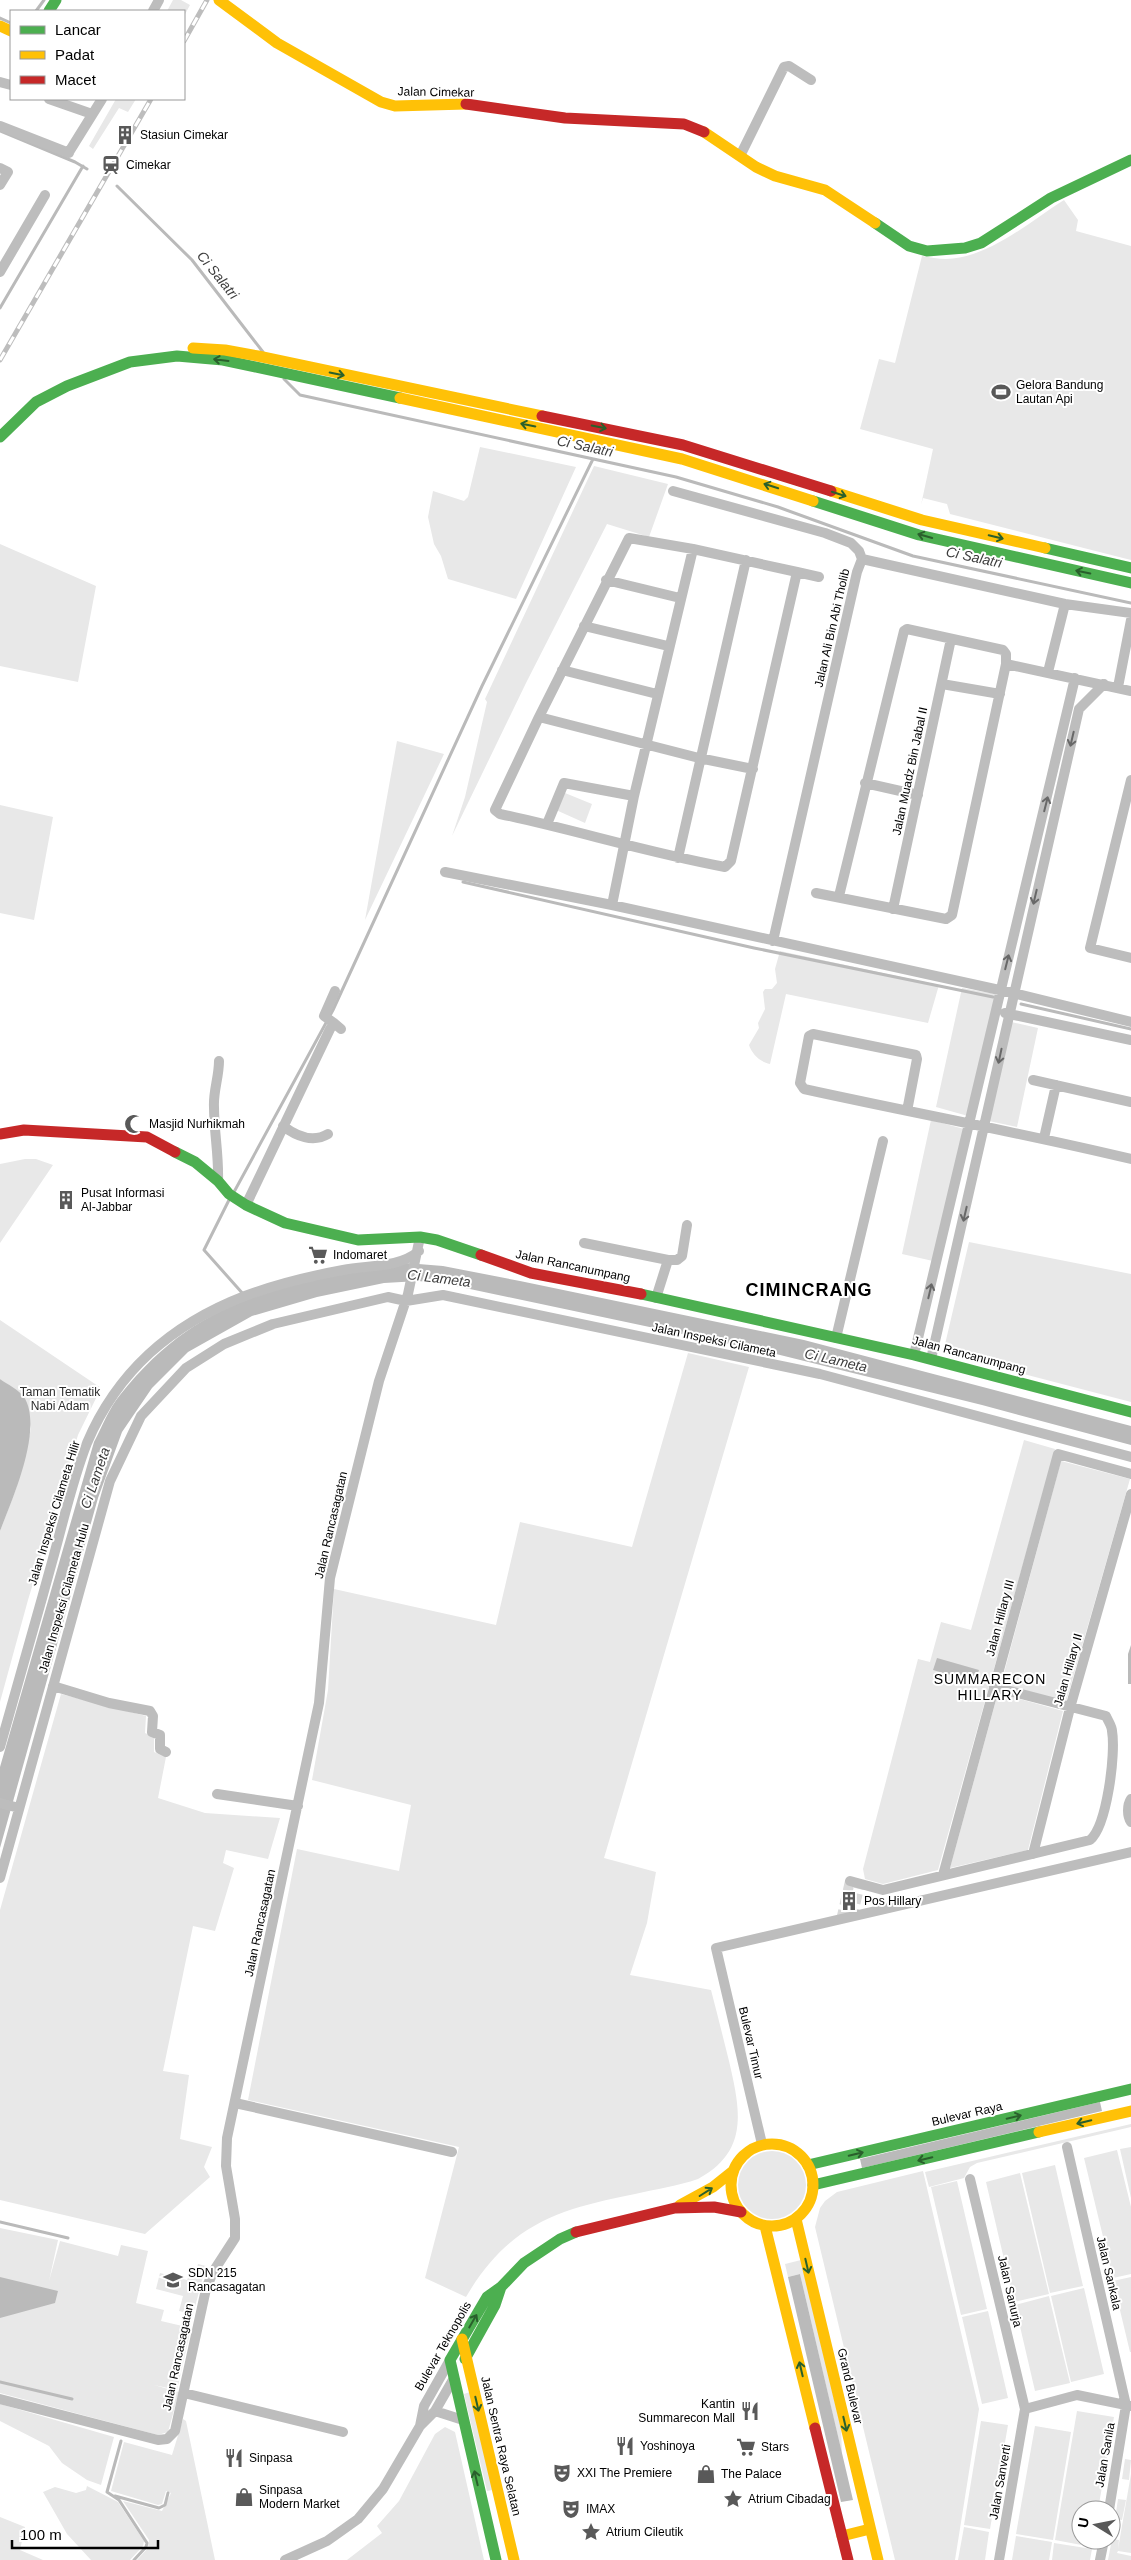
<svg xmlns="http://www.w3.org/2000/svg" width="1131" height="2560" viewBox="0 0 1131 2560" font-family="Helvetica,sans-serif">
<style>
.green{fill:#e8e8e8}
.water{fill:#bababa}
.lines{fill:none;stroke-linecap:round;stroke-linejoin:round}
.stream{stroke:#bababa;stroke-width:3}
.street-tunnel{stroke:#d9d9d9;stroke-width:10;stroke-dasharray:10 5;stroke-linecap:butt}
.street{stroke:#bdbdbd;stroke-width:10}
.fast{stroke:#4caf50;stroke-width:11}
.slow{stroke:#ffc107;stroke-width:11}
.jam{stroke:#c62828;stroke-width:11}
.rail-casing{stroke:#bdbdbd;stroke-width:5}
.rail{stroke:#fff;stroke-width:3;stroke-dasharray:9;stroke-linecap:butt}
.oneway{stroke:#2a602c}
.oneway2{stroke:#686868}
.labels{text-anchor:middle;stroke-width:4;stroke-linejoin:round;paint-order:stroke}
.street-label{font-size:12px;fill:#000;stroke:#fff}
.poi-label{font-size:12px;fill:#000;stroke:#fff;text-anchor:start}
.park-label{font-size:12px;fill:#2c2c2c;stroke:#fff}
.water-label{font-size:14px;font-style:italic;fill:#3d3d3d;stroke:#fff}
.neighbourhood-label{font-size:14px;letter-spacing:1px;fill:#000;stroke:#fff}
.district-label{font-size:18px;font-weight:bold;letter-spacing:1px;fill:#000;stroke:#fff}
</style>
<rect width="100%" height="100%" fill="#fff"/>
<path class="green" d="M173,0H181L190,5L184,16V11H167Z
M116,99H136L128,112L119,108L93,149L89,146Z
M1064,200L1078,220L1076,231L1131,246V560L950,514L947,504L923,498L921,505L933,449L860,429L879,359L895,363L922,256C930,257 938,259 946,259C989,258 1029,222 1064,200Z
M480,447L576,467L516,599L448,579L441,556L434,544L428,517L433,491L464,501L468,497Z
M594,466L668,484L649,537L607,524L526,683L452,836L465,797L487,702L485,699Z
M0,544L96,586L78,682L0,666Z
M397,741L444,754L365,920Z
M565,793L592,804L585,823L556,810Z
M0,805L53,817L34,920L0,913Z
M780,951L939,985L928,1023L786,994L770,1064C760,1062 752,1054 749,1045L759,1028L758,1023L765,1009L763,992L765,989H772L777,983L775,969Z
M962,988L996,994L968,1116L936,1107Z
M1011,1022L1038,1028L1017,1127L989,1121Z
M931,1120L964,1129L933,1261L902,1254Z
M25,1159H36L53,1165L0,1243V1164Z
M969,1242L1131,1274V1402L943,1353Z
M0,1320L101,1388L78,1435L28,1600L0,1702V1531L16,1489L31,1429L23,1396L0,1379Z
M688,1353L749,1367L604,1858L656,1872L647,1923L630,1975L711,1990C717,2013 723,2037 729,2061C740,2109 750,2151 698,2179C678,2186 656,2189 635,2194C558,2209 508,2225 466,2297L425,2278L459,2147L248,2100L297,1849L399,1871L411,1805L312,1780L328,1690L334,1589L496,1625L520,1522L632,1547Z
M1024,1440L1055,1449L938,1870L883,1884L865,1879L863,1869L918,1659L930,1662L941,1622L971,1630Z
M1061,1461L1130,1479L1066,1702L1001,1684Z
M998,1693L1063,1711L1028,1850L950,1868Z
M61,1694L146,1716L145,1733L154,1737V1752L166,1757L158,1798L205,1813L280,1818L268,1859L226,1850L223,1863L234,1868L215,1931L193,1926L163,2071L189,2075L180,2139L212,2147L204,2167L210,2177L145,2234L0,2200V1910Z
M1131,2124V2127L977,2163L970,2167L964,2178L929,2187L925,2172Z
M1131,2147V2198L1120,2149Z
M1117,2150L1131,2207V2274L1113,2278L1084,2158Z
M738 2185a34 34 0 1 1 68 0a34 34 0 1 1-68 0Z
M1055,2165L1083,2286L1050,2293L1022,2173Z
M923,2171L979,2409L955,2560H895L815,2227L820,2208L825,2201L837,2192Z
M1020,2173L1049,2294L1014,2302L986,2182Z
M957,2181L987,2309L961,2315L931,2187Z
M0,2228L58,2240L49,2281L60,2241L118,2256L121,2245L148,2251L136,2303L164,2310L161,2321L191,2328L177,2390L154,2385L179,2392L168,2432L158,2435L0,2393Z
M801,2260L841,2428L842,2454L800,2274L788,2277L785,2264Z
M198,2264L206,2266L193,2314L179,2311L183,2296L156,2289L160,2273L187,2280L188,2278L194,2279Z
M1131,2277V2352H1130L1113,2281Z
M1084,2288L1104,2374L1071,2382L1051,2296Z
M1049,2296L1070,2383L1035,2391L1015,2305Z
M988,2311L1008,2398L982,2404L962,2317Z
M470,2392L493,2490L487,2491L464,2394Z
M0,2404L114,2437L101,2485L87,2480L62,2463L49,2446L0,2421Z
M1077,2411L1114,2417L1098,2510H1081V2540H1093L1092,2547L1055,2540Z
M183,2419L186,2421L215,2560H137L148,2548L149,2540L123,2501L162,2511L171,2493L166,2491L162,2504L158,2505L111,2491L124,2442L172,2455Z
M981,2421L1008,2425L990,2529L964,2525Z
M1035,2426L1071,2432L1053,2540L1016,2534Z
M445,2427L455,2432L484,2560H347L382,2533L377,2526L399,2501L435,2434Z
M1125,2459L1131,2460L1129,2480L1122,2479Z
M1131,2474V2553L1118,2551L1117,2553L1131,2556V2560H1108L1112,2539L1119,2540L1118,2549Z
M87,2486L118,2502L144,2541L143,2546L130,2560H91L67,2534L43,2492L55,2487L76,2493L86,2490Z
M1118,2499L1126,2500L1122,2520L1115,2519Z
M0,2517L25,2527L20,2550L43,2560H0Z
M964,2527L989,2532L985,2560H958Z
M1016,2536L1052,2542L1049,2560H1012Z
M1054,2543L1092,2549L1090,2560H1052Z"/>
<path class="water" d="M406,1263L443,1266L520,1281L804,1340L1131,1426V1445L982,1405L768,1352L451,1285L419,1281L384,1283L317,1297L252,1316L188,1352L152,1388L122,1432L98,1498L0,1848V1767L94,1442C102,1427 109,1408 120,1395C201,1293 286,1285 406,1263Z
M0,1379C7,1384 19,1390 24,1397C44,1428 12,1500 0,1531Z
M1131,1645V1684H1128V1654Z
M937,1658L979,1670L975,1682L933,1670Z
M1100,2102L1102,2111L862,2168L860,2159Z
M800,2274L853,2500L841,2502L788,2277Z
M0,2277L58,2291L55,2303L0,2318Z"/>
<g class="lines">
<path class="stream" d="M36,11L44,0
M0,18L11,23
M0,131L75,162L87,169
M117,186L192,260L263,352
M0,308L83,166
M284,379L300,395L676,477L778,507L913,556L1131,603
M463,882L754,948L993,997
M1021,1004L1131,1029
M234,1192L333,1010L482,686L593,459
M229,1200L204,1250L244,1295
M0,2222L68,2238
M0,2382L72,2399
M121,2441L107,2492L119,2500L147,2543L146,2547L134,2560
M115,2496L159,2508L165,2505L168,2493"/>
<path class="street-tunnel" d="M852,1918L860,1884
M841,1920L850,1881"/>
<path class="street" d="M153,11L159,0
M0,82L11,85
M49,99L92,114
M0,126L69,153
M69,152L102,99
M740,156L784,67L789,66L811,80
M0,168L8,172L0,185
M0,272L45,195
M673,491L825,533L851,543L859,551L862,559
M629,538L693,549L797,572L731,861L725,867C649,853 575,830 500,814L495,810L539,717Z
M797,572L819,577
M606,580L680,598
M584,626L668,646
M1006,664L1131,691
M562,670L657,694
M1048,672L1065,604
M942,684L1000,694
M1118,687L1131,620
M539,717L699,758L753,769
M1131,780L1090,948L1131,958
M865,783L918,795
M547,824L564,783L634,796
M678,858L746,560
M445,872L612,905L634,796L693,549
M816,893L946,919L952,915L1006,664V654L1003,650L907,629L904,631L839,896
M612,905L1013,993L1131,1022
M893,909L951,639
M773,941L857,572L862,559L1065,604L1131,613
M1005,1013L1131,1040
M334,1023L324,1016L335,991
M1033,1080L1131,1102
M907,1111L917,1059L916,1055L813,1034L809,1036L800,1083L804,1089C913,1113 1023,1133 1131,1159
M283,1126C296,1136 313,1143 328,1134
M1044,1138L1056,1085
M218,1181C219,1156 214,1132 214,1107C213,1092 219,1077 219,1061
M246,1205L330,1029L334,1023L341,1029
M584,1243L668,1260
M656,1298L668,1260H677L682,1256L687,1225
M836,1338L883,1141
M914,1355L1075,678
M931,1359L1079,709L1104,684
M53,1686L109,1703L150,1711L153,1716L152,1732L160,1735V1749L166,1752
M0,1747C17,1686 35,1624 52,1562C63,1523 72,1481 87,1443C118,1370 172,1324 245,1296C277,1284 310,1276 343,1270C369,1265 399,1268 419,1251
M217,1794L298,1806
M1131,1799C1127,1805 1127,1816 1131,1822
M0,1803L19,1808
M1033,1854L1070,1708L1131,1494
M943,1875L1058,1454L1131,1474
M0,1878L110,1481L141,1416L186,1368L224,1344L273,1324L388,1297L406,1301L443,1295L820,1374L1131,1457
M850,1881L883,1890L1090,1840C1107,1826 1116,1753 1112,1731C1112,1726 1108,1721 1106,1716L994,1687
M235,2103L452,2152
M762,2144L716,1948L1131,1852
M1067,2147L1126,2405L1109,2510
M970,2179L1025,2409L999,2560
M184,2393L343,2432
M0,2399L158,2440L167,2439L175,2431L206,2289L213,2272L235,2238V2219L226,2166L227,2138L319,1703L330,1578L379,1381L408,1294L420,1237
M1025,2409L1077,2395L1131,2406
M435,2411L463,2420
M420,2426L424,2406L450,2360
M285,2560L327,2541L358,2519L383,2489L420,2426L435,2411L454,2378
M1100,2560L1104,2540"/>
<path class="fast" d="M49,11L56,0
M875,223L909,246L927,251L965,248L981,243L1051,198L1131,160
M0,437L36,402L67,386L130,362L177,356L223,360L400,398
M813,501L919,535L1131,583
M1045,548L1131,568
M175,1152L195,1162L218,1181L229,1194L246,1205L285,1223L358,1240L420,1237L437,1240L481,1255
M641,1294L914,1355L1131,1412
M808,2165L1131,2089
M813,2185L1039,2132
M465,2359L495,2305L501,2287
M496,2560L450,2360L487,2297L501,2287L524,2263L560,2239L576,2232"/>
<path class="slow" d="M219,0L277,43L381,102L395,106L466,104
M0,26L11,31
M704,132L756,167L775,176L825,190L875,223
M193,348L225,350L258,356L542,416
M400,398L682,459L813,501
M831,491L922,520L1045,548
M1039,2132L1131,2111
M731 2185a41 41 0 1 1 82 0a41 41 0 1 1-82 0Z
M680,2205L713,2187L733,2171
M796,2219L878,2560
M765,2226L815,2428
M462,2339L514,2560
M842,2536L870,2529"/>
<path class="jam" d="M466,104L565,118L684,124L704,132
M542,416L683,445L831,491
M0,1134L24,1130L147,1137L175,1152
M481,1255L531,1273L641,1294
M576,2232L675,2208L714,2207L741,2212
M815,2428L848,2560"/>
<g class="rail-casing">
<path id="rail" d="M184,41L207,0
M0,360L151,99"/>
</g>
<use href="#rail" class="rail"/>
</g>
<defs><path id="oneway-shaft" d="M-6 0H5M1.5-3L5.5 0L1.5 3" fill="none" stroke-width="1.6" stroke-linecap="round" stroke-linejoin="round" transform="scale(1.25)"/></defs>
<g class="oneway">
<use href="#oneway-shaft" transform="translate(221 360) rotate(-173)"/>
<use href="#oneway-shaft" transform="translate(337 374) rotate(12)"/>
<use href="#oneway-shaft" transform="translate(528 425) rotate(-169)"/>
<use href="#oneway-shaft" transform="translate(599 427) rotate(11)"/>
<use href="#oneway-shaft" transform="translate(771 486) rotate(-162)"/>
<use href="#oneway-shaft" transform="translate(839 494) rotate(18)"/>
<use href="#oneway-shaft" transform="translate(925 536) rotate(-164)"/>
<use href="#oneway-shaft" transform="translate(996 537) rotate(13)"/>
<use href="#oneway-shaft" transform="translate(1083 572) rotate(-168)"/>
<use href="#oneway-shaft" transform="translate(1014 2117) rotate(-13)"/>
<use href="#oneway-shaft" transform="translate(1084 2122) rotate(167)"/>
<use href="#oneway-shaft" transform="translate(856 2154) rotate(-13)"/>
<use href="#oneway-shaft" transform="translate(925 2159) rotate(167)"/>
<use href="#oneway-shaft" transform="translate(706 2192) rotate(-32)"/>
<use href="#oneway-shaft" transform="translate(807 2266) rotate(77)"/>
<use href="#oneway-shaft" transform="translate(473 2321) rotate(-60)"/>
<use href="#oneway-shaft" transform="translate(801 2369) rotate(-103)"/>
<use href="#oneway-shaft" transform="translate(477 2404) rotate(77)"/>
<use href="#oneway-shaft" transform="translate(845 2424) rotate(77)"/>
<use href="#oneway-shaft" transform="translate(476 2478) rotate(-103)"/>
</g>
<g class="oneway2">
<use href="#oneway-shaft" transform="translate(1072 739) rotate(103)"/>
<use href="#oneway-shaft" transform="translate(1046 804) rotate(-76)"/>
<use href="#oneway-shaft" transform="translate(1035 897) rotate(103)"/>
<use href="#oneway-shaft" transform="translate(1007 962) rotate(-76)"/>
<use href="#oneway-shaft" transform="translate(1000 1056) rotate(102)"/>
<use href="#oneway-shaft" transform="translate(965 1214) rotate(103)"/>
<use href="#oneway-shaft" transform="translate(930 1291) rotate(-77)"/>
</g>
<defs>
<g id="building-bare" transform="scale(1.5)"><path d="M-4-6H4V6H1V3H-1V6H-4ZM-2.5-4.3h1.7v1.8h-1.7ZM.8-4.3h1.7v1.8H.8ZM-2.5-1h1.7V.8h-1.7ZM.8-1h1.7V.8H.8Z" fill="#595959" stroke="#fff" stroke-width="2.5" paint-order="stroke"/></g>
<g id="station-bare" transform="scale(1.5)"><path d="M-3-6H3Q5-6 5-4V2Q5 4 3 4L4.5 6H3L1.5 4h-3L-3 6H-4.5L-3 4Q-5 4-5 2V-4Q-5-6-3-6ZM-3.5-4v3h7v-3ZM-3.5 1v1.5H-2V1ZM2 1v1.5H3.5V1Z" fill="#595959" stroke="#fff" stroke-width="2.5" paint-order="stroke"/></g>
<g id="stadium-bare" transform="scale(1.5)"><path d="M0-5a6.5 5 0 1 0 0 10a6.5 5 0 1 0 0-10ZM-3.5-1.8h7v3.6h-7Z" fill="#595959" stroke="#fff" stroke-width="2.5" paint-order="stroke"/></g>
<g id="mosque-bare" transform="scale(1.5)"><path d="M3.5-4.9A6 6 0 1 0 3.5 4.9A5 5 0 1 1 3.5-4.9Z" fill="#595959" stroke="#fff" stroke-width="2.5" paint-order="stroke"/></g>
<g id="supermarket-bare" transform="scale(1.5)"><path d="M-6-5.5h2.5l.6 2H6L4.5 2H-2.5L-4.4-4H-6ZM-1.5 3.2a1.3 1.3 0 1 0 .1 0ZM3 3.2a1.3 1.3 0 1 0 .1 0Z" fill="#595959" stroke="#fff" stroke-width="2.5" paint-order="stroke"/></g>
<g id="school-bare" transform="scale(1.5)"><path d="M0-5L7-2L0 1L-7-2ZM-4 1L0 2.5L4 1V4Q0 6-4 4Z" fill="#595959" stroke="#fff" stroke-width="2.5" paint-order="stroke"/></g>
<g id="restaurant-bare" transform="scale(1.5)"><path d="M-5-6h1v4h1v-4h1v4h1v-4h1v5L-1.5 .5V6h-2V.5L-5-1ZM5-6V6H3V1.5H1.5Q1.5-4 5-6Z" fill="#595959" stroke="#fff" stroke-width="2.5" paint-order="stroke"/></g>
<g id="theatre-bare" transform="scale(1.5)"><path d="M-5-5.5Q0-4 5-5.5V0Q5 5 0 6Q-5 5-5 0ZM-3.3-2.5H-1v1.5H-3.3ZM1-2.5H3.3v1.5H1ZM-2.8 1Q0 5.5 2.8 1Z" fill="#595959" stroke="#fff" stroke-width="2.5" paint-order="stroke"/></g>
<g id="shop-bare" transform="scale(1.5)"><path d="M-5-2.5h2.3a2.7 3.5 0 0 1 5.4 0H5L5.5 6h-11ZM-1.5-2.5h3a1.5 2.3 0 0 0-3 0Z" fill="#595959" stroke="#fff" stroke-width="2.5" paint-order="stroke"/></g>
<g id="sight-bare" transform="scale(1.5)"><path d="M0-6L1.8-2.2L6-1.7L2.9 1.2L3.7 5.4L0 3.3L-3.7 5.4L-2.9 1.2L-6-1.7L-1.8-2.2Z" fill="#595959" stroke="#fff" stroke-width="2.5" paint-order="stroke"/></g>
</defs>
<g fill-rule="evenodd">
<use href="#building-bare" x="125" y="135"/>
<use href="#station-bare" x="111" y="165"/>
<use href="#stadium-bare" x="1001" y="392"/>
<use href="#mosque-bare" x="134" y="1124"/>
<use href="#building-bare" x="66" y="1200"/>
<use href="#supermarket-bare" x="318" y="1255"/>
<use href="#building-bare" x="849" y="1901"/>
<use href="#school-bare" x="173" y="2280"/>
<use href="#restaurant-bare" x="750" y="2411"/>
<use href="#restaurant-bare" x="625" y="2446"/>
<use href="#supermarket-bare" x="746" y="2447"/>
<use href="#restaurant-bare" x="234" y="2458"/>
<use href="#theatre-bare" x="562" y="2473"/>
<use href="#shop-bare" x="706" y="2474"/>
<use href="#shop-bare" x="244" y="2497"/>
<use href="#sight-bare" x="733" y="2499"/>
<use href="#theatre-bare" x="571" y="2509"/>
<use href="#sight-bare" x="591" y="2532"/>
</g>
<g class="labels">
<g class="street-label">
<text transform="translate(436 92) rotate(1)" y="4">Jalan Cimekar</text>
<text transform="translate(832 628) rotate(-77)" y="4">Jalan Ali Bin Abi Tholib</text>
<text transform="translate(910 771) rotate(-78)" y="4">Jalan Muadz Bin Jabal II</text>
<text transform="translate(573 1266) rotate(12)" y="4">Jalan Rancanumpang</text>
<text transform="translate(714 1340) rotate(12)" y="4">Jalan Inspeksi Cilameta</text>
<text transform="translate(969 1355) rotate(15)" y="4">Jalan Rancanumpang</text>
<text transform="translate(54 1513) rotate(-73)" y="4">Jalan Inspeksi Cilameta Hilir</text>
<text transform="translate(331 1525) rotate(-77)" y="4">Jalan Rancasagatan</text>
<text transform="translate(64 1598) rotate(-74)" y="4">Jalan Inspeksi Cilameta Hulu</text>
<text transform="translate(1000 1618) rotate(-75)" y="4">Jalan Hillary III</text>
<text transform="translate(1068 1670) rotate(-74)" y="4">Jalan Hillary II</text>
<text transform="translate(260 1923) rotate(-78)" y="4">Jalan Rancasagatan</text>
<text transform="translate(751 2043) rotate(77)" y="4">Bulevar Timur</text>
<text transform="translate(967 2114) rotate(-13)" y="4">Bulevar Raya</text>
<text transform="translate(1109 2273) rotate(77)" y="4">Jalan Sankala</text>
<text transform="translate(1010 2291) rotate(77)" y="4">Jalan Sanurja</text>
<text transform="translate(443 2346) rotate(-60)" y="4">Bulevar Teknopolis</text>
<text transform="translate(178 2357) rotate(-78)" y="4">Jalan Rancasagatan</text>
<text transform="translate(850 2386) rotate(77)" y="4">Grand Bulevar</text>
<text transform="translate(501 2446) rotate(77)" y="4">Jalan Sentra Raya Selatan</text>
<text transform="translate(1105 2455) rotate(-80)" y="4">Jalan Sanila</text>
<text transform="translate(1000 2482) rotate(-80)" y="4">Jalan Sanverti</text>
</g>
<g class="poi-label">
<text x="140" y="139">Stasiun Cimekar</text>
<text x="126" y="169">Cimekar</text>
<text x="1016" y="389">Gelora Bandung<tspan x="1016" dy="14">Lautan Api</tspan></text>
<text x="149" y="1128">Masjid Nurhikmah</text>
<text x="81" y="1197">Pusat Informasi<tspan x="81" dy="14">Al-Jabbar</tspan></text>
<text x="333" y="1259">Indomaret</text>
<text x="864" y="1905">Pos Hillary</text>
<text x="188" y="2277">SDN 215<tspan x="188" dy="14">Rancasagatan</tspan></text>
<text x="735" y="2408" text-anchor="end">Kantin<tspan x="735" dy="14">Summarecon Mall</tspan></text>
<text x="640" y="2450">Yoshinoya</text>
<text x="761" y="2451">Stars</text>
<text x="249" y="2462">Sinpasa</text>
<text x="577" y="2477">XXI The Premiere</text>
<text x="721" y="2478">The Palace</text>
<text x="259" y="2494">Sinpasa<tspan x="259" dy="14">Modern Market</tspan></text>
<text x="748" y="2503">Atrium Cibadag</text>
<text x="586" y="2513">IMAX</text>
<text x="606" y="2536">Atrium Cileutik</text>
</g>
<g class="park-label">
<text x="60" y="1396">Taman Tematik<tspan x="60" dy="14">Nabi Adam</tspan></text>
</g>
<g class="water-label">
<text transform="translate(218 275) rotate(51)" y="5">Ci Salatri</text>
<text transform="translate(585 446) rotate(12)" y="5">Ci Salatri</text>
<text transform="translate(974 557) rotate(12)" y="5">Ci Salatri</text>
<text transform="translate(439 1278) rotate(7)" y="5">Ci Lameta</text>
<text transform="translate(836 1360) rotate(13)" y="5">Ci Lameta</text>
<text transform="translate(95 1478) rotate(-71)" y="5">Ci Lameta</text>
</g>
<g class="neighbourhood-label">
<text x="990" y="1684">SUMMARECON<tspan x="990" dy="16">HILLARY</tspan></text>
</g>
<g class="district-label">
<text x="809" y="1296">CIMINCRANG</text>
</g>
</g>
<rect x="10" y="10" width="175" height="90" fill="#ffffff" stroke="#999999"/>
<rect x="20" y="26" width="25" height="8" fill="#4caf50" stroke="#999999"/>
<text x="55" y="35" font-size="15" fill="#000000">Lancar</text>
<rect x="20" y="51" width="25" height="8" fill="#ffc107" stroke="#999999"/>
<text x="55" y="60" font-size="15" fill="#000000">Padat</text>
<rect x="20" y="76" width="25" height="8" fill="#c62828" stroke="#999999"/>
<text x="55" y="85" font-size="15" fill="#000000">Macet</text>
<g transform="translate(1096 2525) rotate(280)"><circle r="24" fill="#ffffff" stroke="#999999"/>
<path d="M0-4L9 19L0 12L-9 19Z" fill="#595959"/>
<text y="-8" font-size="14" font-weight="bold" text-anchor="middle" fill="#000000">U</text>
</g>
<path d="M12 2540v8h146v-8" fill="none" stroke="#000000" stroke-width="2.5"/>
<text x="20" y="2540" font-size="15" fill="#000000" stroke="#ffffff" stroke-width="4" paint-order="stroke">100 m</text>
</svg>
